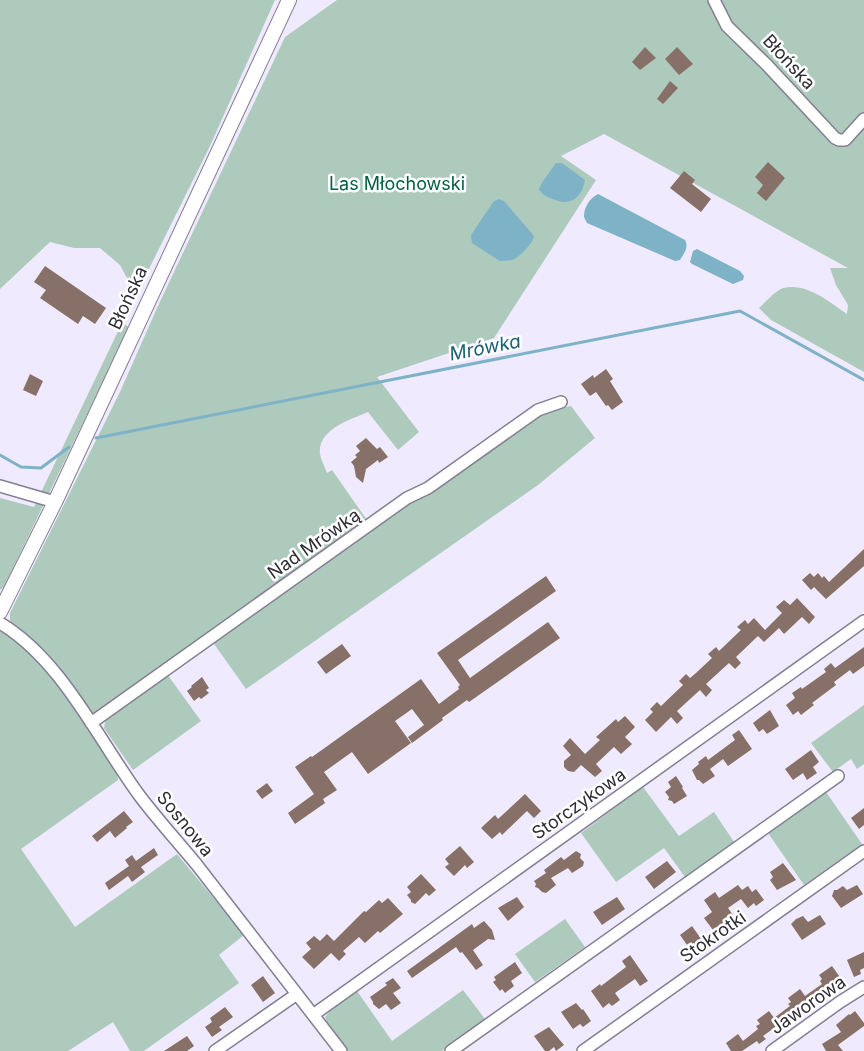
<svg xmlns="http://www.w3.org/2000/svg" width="864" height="1051" viewBox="0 0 864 1051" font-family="Inter,sans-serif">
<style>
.green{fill:#adcabc}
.water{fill:#7eb2c6}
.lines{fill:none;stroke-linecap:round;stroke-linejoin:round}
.stream{stroke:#7eb2c6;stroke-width:3}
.building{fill:#877067}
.minor-casing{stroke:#847e93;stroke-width:14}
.major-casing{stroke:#847e93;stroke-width:16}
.minor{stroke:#fff;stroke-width:11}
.major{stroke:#fff;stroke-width:14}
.labels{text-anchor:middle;stroke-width:5;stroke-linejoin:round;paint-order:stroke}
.street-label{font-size:18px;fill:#2e2c35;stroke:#fff}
.park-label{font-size:18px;fill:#005f43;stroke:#fff}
.water-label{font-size:19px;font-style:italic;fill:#1d6076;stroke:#fff}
</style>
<rect width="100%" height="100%" fill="#efeafd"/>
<path class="green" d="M0,0H275L210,146L136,295L120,265L100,248H74L50,242L0,289Z
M337,0H864V372L771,320L759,308C766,302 775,291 783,288C806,282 830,302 847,314L848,305L836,285L830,268H848L604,134L561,156L596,180L494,338L377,377L419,432L398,450L368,412C352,419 317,429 320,454C321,460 325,467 327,473L332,470L369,523L92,717L10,622V613L120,392L157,308L285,37Z
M122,323L129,327L4,587L0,590V498L34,507Z
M571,406L595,438L538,485L246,689L212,641L372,527L540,412Z
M0,632C31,631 100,744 117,771L118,780L21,849L75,927L177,854L244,935L219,955L239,983L144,1051H130L113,1022L68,1051H0Z
M167,674L201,721L133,770L104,728L106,718Z
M864,705V764L857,769L851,759L833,772L811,743Z
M643,787L679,836L714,812L734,842L685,877L664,848L616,882L581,833Z
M826,792L862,844L804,885L768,833Z
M565,919L585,947L535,982L515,954Z
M463,990L485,1019L442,1051H346L329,1028L325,1017L330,1011L357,991L392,1041Z"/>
<path class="water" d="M556,163H562L585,180C582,198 570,207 553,199C547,197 543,195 539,190L541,184Z
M598,194L685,240C689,248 684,253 680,260L675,261L587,223L584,217C584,207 589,199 598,194Z
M499,199L504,201L534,236C533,243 522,254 516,258C512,261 505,261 500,261L472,243L471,235L494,201Z
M697,249L740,271L744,276L743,280L733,284L692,264L690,262L693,251Z"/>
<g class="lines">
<path class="stream" d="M96,438L740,311L864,380
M0,455L21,467L41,468L69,447"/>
</g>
<path class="building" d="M645,47L656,58L640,70L632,62Z
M677,47L693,64L679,75L665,59Z
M670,81L678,88L663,104L657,99Z
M768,162L785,178L766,201L757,193L763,185L755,177Z
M684,171L695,180L692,184L711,199L701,212L670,188Z
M45,266L106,308L95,324L83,316L78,324L40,298L46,290L34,282Z
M606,369L613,379L610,381L623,402L612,410L608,405L606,406L596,392L590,396L581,384L593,375L594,378Z
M30,374L43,381L36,396L23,390Z
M366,438L377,449L380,447L388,457L379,463L378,460L366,469L363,483L356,477L354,466L351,462L357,457L355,455L360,451L356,446Z
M864,549V566L826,599L814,587L811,590L802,580L810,573L814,577L818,573L822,578L824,576L829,582Z
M546,576L556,591L458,660L470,678L548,622L560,638L469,702L467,700L442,718L443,720L412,743L408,737L424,725L412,709L395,721L411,743L368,774L352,752L324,772L337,790L323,799L325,803L295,824L288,813L314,794L295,767L311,756L312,757L421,679L439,704L459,689L458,687L460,685L437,653Z
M797,598L815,617L809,624L802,617L784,634L779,628L764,642L758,636L736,657L741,663L735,669L729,663L706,684L712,690L706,697L700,690L677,711L683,718L677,724L671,717L656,732L645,720L653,712L650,709L657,702L661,706L683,685L679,681L686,674L690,678L696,673L712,658L708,654L716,647L719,651L741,630L737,627L745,620L748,624L754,618L765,630L782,613L776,607L784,600L790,605Z
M342,644L351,656L326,674L317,662Z
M864,647V666L853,674L850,670L834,682L836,685L812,703L814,705L801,715L798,711L793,715L786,705L795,698L792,693L801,687L802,689L826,672L824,669L831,663L835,668Z
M202,677L209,688L206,690L209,693L201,699L199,697L194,701L187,691L192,687L191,686Z
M770,710L779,726L767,734L763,729L759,732L753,723Z
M625,716L635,727L625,737L632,744L621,754L614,747L596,764L602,771L595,777L581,765L574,772L568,771L564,767V761L571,755L563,746L570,738L585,754L600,740L596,737L616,719L618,722Z
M739,730L752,749L728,766L723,759L710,769L715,776L703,784L699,780H697L692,770L699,764L698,762L706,756L708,760L735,740L732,735Z
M811,750L819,762L813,767L817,773L807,780L803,773L793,780L785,769Z
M676,776L683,787L682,788L687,796L674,804L672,801L668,800L669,797L665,792L671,787L668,782Z
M267,783L273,791L262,799L256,791Z
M525,794L541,811L534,818L527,811L502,835L500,832L492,839L481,828L495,815L498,819Z
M864,808V825L859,829L851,818Z
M124,811L133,822L126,827L127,828L115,838L110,831L97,842L92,836Z
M460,846L474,862L467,868L465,865L454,876L445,867L449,864L445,859Z
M154,848L158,855L141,867L145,872L132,882L128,876L109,890L105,883L129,866L125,860L132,855L136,861Z
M576,851L581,854L580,858L584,862L583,866L572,873L568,868L551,878L556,885L546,893L542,892L538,888L535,887L536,884L534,881L546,873L544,870L561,857L564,860Z
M667,861L676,872L654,889L645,877Z
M783,863L796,880L777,890L770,880L773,877L770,872Z
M421,874L436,890L429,896L426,893L415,904L411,902V900L407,895L411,892L407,887Z
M738,885L742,890L748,886L752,892L756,889L764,900L756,906L754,903L748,908L741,899L728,908L738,922L729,928L725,922L713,930L704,918L712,912L704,900L715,892L719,898Z
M857,885L863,894L841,908L832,896L834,890H837L843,886L847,890Z
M517,897L524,907L508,921L498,908Z
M617,897L625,909L602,925L593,912Z
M388,898L403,914L380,933L378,931L365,943L359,937L343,951L346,954L339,961L331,953L314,969L302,957L311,949L306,943L314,936L320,941L327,934L334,941L364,911L366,912L379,900L382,903Z
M820,915L826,924L802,940L791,924L796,919L803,916L808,922Z
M484,921L492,930L495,940L488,939L473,950L483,965L476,970L462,952L460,953L456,947L412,978L407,971L472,924L474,928Z
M692,926L704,943L692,952L680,935Z
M864,952V968L860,970L861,974L854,977L847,960Z
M630,955L648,981L640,986L635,979L615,993L620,1000L612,1006L609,1003L603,1008L591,991L600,984L601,986L605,983L626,967L622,961Z
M515,962L522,973L511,981L514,986L505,993L502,989L500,991L493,982L496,980L494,977Z
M832,966L842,980L827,990L829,994L822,999L820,995L795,1013L798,1017L791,1022L788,1018L763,1036L766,1039L759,1044L757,1041L742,1051H731L726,1043L738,1034L743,1041L758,1029L756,1026L760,1024L757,1020L769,1011L774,1018L790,1006L788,1004L791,1002L788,998L800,989L805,996L822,984L820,981L822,979L819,975Z
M263,976L275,993L263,1002L251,985Z
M393,978L401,988L393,993L401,1003L391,1010L386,1004L379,1009L373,1004V1002L370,997L387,985L385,983Z
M576,1003L582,1010L583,1009L591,1021L583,1027L580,1024L573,1029L561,1012Z
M225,1007L233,1017L219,1027L222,1030L212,1037L205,1027L212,1022L210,1018Z
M855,1011L864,1023V1026L838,1045L843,1051H826L822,1044L841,1032L836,1025L849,1014L850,1015Z
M549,1027L564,1045L556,1051L554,1047L549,1051H545L534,1036Z
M187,1036L194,1046L187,1051H164Z"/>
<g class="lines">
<g class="minor-casing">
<path id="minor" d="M714,0L727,26L767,65L835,138L839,140H845L864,119
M0,486L55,502
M0,623C61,659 98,739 139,795C157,819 178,842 197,865C245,927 293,989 341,1051
M91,723L407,498L428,488L538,410L561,402
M313,1015L864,621
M215,1051L297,994
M451,1051L838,776
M583,1051L864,851
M772,1051L840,1002L864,987"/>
</g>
<g class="major-casing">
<path id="major" d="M0,612L55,502L289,0"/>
</g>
<use href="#minor" class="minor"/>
<use href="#major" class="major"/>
</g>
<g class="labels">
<g class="street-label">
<text transform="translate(789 62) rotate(47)" y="6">Błońska</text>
<text transform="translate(128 298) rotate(-65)" y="6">Błońska</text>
<text transform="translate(314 544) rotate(-35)" y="6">Nad Mrówką</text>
<text transform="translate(579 804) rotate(-35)" y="6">Storczykowa</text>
<text transform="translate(185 824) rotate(51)" y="6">Sosnowa</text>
<text transform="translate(713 937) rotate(-35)" y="6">Stokrotki</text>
<text transform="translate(808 1005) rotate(-35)" y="6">Jaworowa</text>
</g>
<g class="park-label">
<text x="397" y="190">Las Młochowski</text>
</g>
<g class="water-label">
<text transform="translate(485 347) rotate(-11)" y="7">Mrówka</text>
</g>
</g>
</svg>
